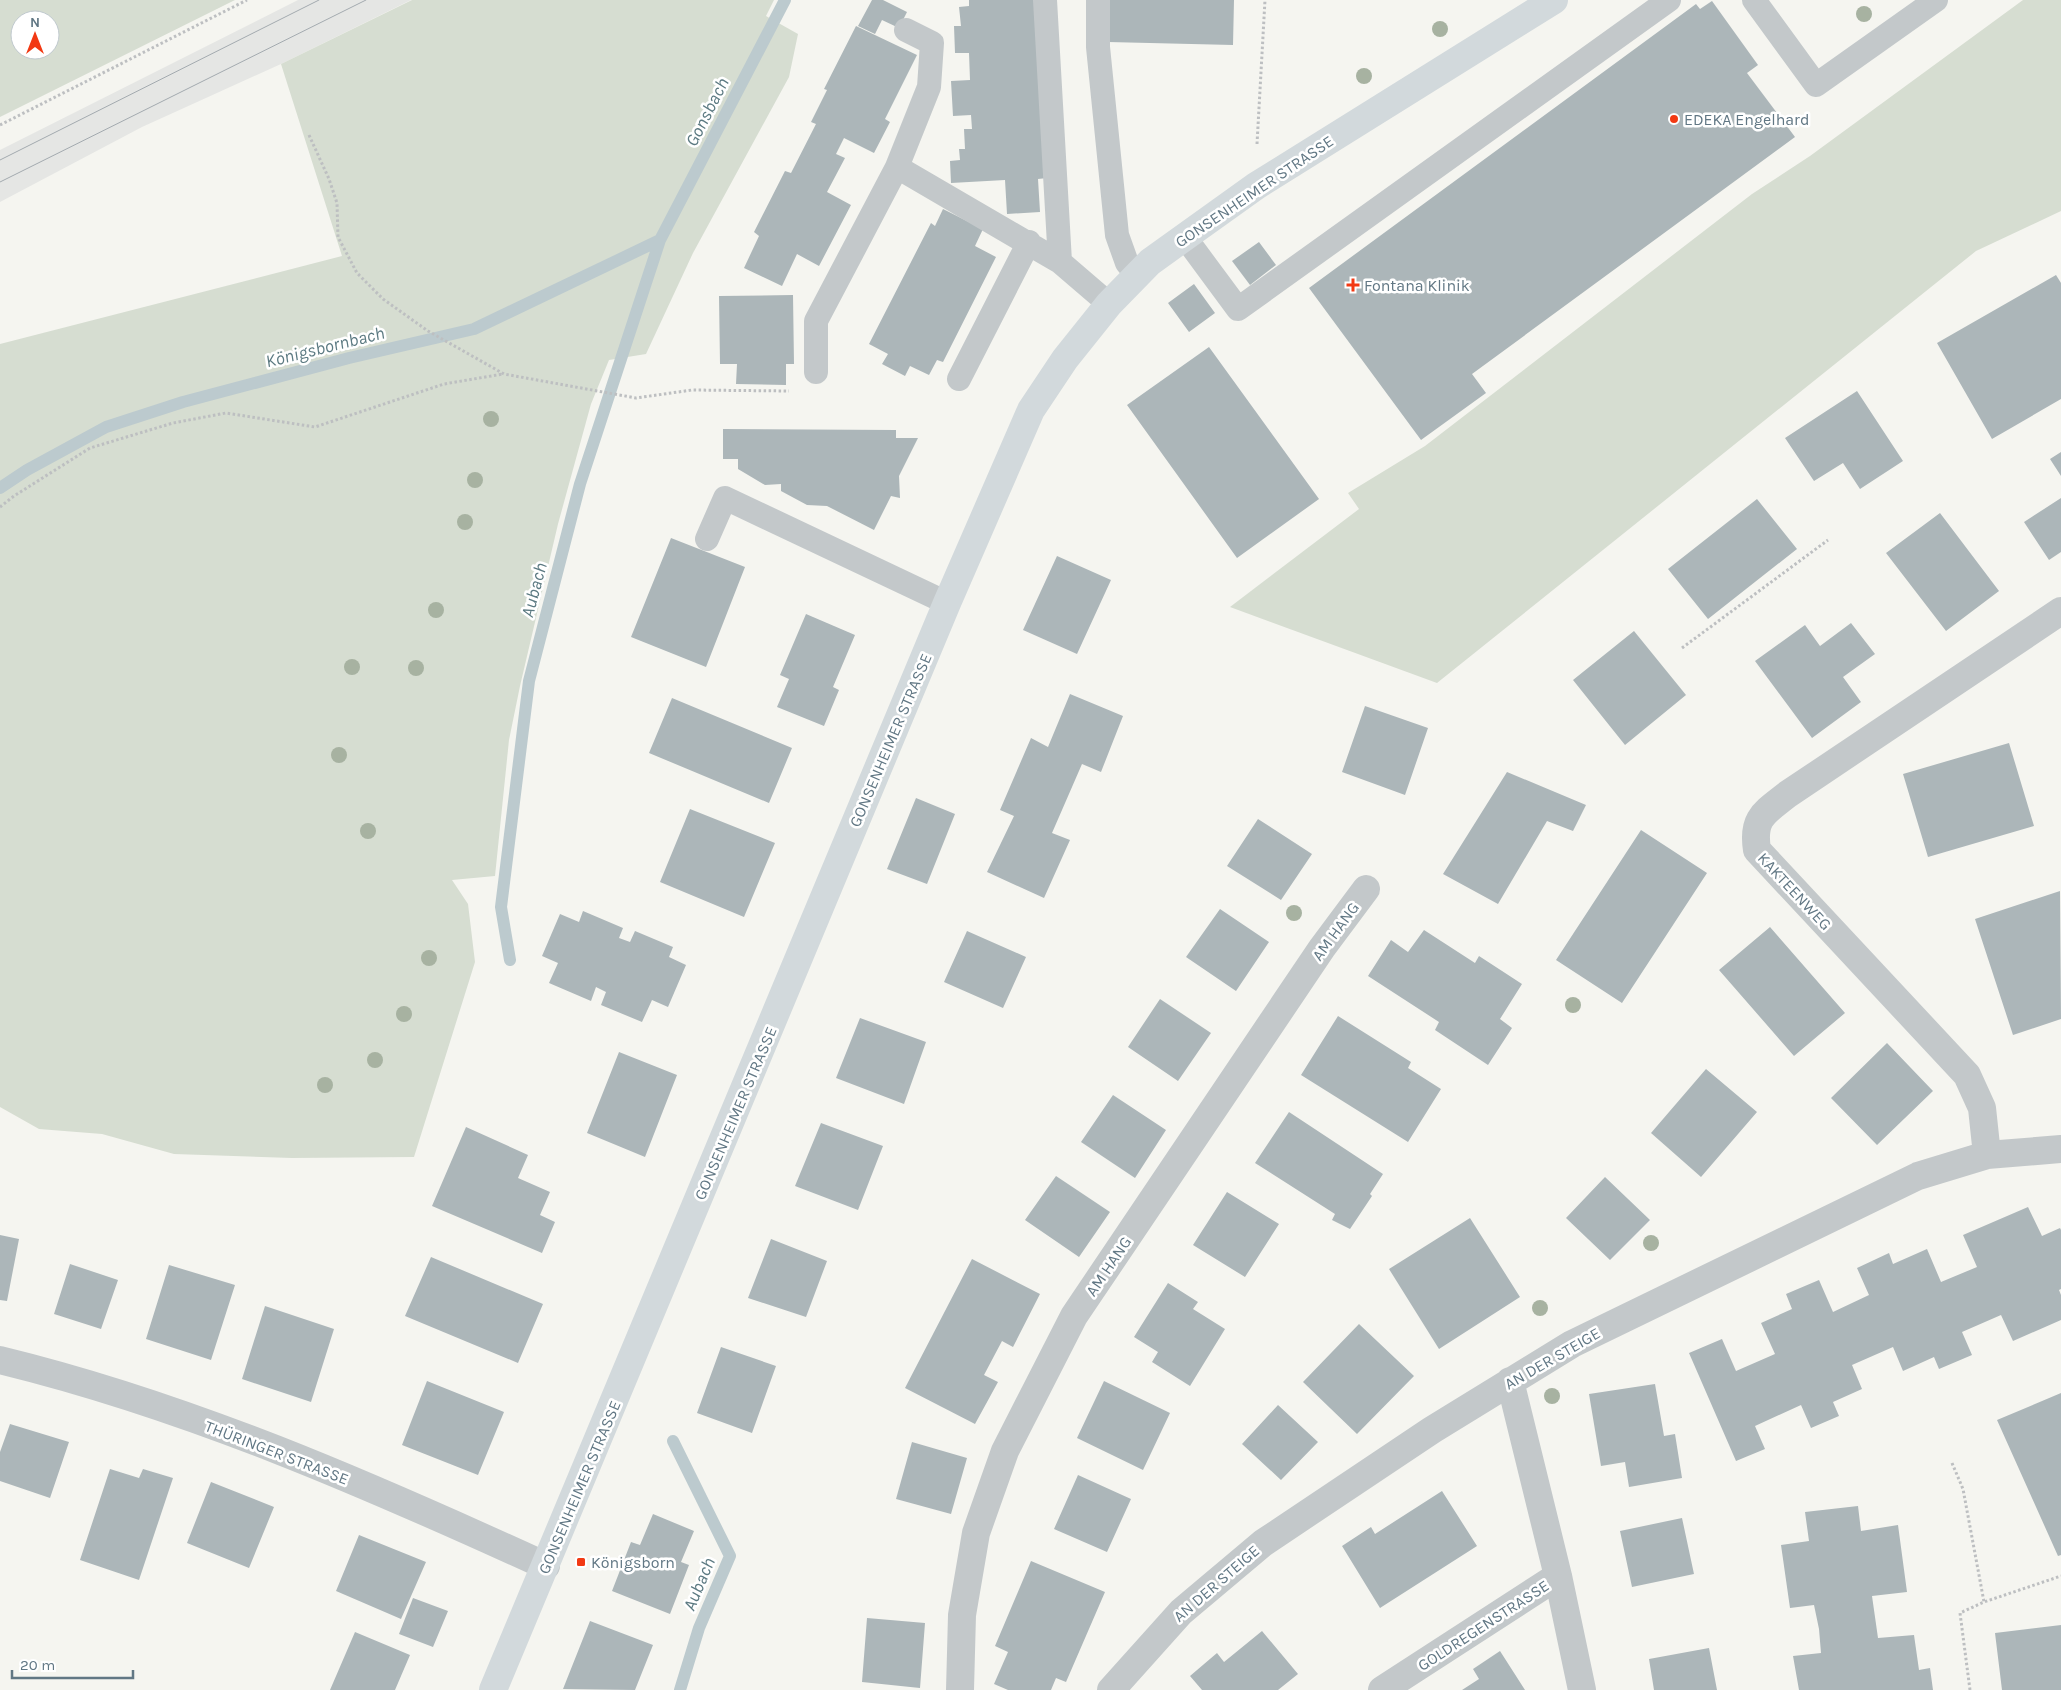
<svg xmlns="http://www.w3.org/2000/svg" width="2061" height="1690" viewBox="0 0 2061 1690" font-family="Karla,sans-serif">
<style>
.built{fill:#e5e6e4}
.green{fill:#d6ddd1;fill-rule:evenodd}
.lines{fill:none;stroke-linecap:round;stroke-linejoin:round}
.stream{stroke:#bccace;stroke-width:12}
.building{fill:#acb6b9}
.path{stroke:#bdbfc1;stroke-width:3;stroke-dasharray:2.5 2.5;stroke-linecap:butt}
.lane{stroke:#c3c8ca;stroke-width:24}
.street{stroke:#c3c8ca;stroke-width:28}
.secondary{stroke:#d2d9dc;stroke-width:28}
.tram{stroke:#a3aaaf;stroke-width:1}
.tree{fill:#a7b2a1}
.poi-dot{fill:#f23913;stroke:#fff;stroke-width:2}
.labels{text-anchor:middle;stroke-width:5;stroke-linejoin:round;paint-order:stroke}
.poi-label{font-size:16px;fill:#617784;stroke:#fff;text-anchor:start}
.street-label{font-size:16px;fill:#617784;stroke:#fff}
.water-label{font-size:18px;font-style:italic;fill:#5c7a82;stroke:#fff}
</style>
<rect width="100%" height="100%" fill="#f5f5f0"/>
<path class="built" d="M298,0H411L281,64L142,127L0,202V150Z"/>
<path class="green" d="M0,0H235L0,117ZM20,20H50V50H20Z
M412,0H774L766,16L798,34L789,77L693,253L646,354L609,360L591,404L558,524L520,686L509,740L495,876L452,880L468,904L475,962L414,1157L292,1158L174,1154L102,1134L39,1129L0,1107V344L342,256L281,64Z
M2023,0H2061V211L1976,251L1437,683L1230,607L1359,509L1348,493L1425,446L1752,194L1810,156Z"/>
<g class="lines">
<path class="stream" d="M0,488L27,470L106,427L183,402L349,358L474,329L660,240
M510,960L501,907L529,681L580,484L660,240L785,0
M673,1441L730,1556L699,1628L680,1690"/>
</g>
<path class="building" d="M872,0H883L907,12L899,28L882,20L875,34L858,26Z
M969,0H1036L1047,178L1038,179L1040,212L1007,214L1005,180L951,183L950,161L960,160L959,149H965L964,129H972L971,115L953,116L951,81L970,80L969,53H955L954,26H961L959,7L969,6Z
M1109,0H1234L1233,45L1108,42Z
M1712,1L1758,65L1747,73L1795,137L1472,374L1486,393L1421,440L1309,288L1696,4L1700,9Z
M856,26L917,55L885,119L890,122L874,153L844,138L836,154L845,158L827,192L851,205L819,266L797,254L782,286L744,268L759,236L754,232L785,171L791,173L816,124L811,122L827,90L824,89Z
M943,209L983,229L975,246L996,257L943,362L937,360L929,375L910,366L905,376L882,364L888,354L869,344L931,223L935,226Z
M1259,242L1276,265L1250,285L1232,261Z
M2056,275L2061,283V399L1992,439L1937,343Z
M1194,284L1215,313L1189,332L1168,303Z
M793,295L794,364H786V385L736,384L737,364H720L719,296Z
M1209,347L1319,499L1237,558L1127,405Z
M1857,391L1903,461L1860,489L1843,463L1814,481L1785,438Z
M723,429L896,430V438H918L899,476L900,498L891,496L874,530L827,506L807,505L781,491V484L765,485L738,469V459H723Z
M2061,452V476L2050,459Z
M2061,498V552L2049,560L2024,522Z
M1757,499L1797,549L1708,619L1668,569Z
M1940,513L1999,591L1946,631L1886,553Z
M671,538L745,567L706,667L631,637Z
M1057,556L1111,580L1077,654L1023,630Z
M806,614L855,635L833,687L839,690L824,726L777,707L789,679L780,675Z
M1851,623L1875,654L1843,677L1861,702L1812,738L1755,661L1805,625L1820,646Z
M1634,631L1686,695L1625,745L1573,680Z
M1070,694L1123,716L1101,772L1082,764L1052,833L1070,840L1044,898L987,872L1014,816L1000,810L1031,738L1048,747Z
M672,698L792,748L769,803L649,753Z
M1365,706L1428,728L1405,795L1342,772Z
M2009,743L2034,826L1928,857L1903,774Z
M1507,772L1586,805L1573,831L1547,821L1498,904L1443,874Z
M916,798L955,814L927,884L887,869Z
M690,809L775,843L744,917L660,882Z
M1258,819L1312,854L1281,900L1227,866Z
M1641,830L1707,873L1622,1003L1556,960Z
M2060,891L2061,1019L2013,1035L1975,919Z
M1220,909L1269,942L1236,991L1186,957Z
M583,911L623,928L619,938L630,942L635,931L673,947L669,957L686,965L668,1007L652,1000L642,1022L601,1005L606,992L596,987L591,1001L549,983L558,963L542,956L560,914L579,922Z
M1770,927L1845,1013L1794,1056L1719,970Z
M1424,930L1475,963L1479,956L1522,984L1500,1019L1512,1028L1488,1065L1435,1030L1439,1022L1368,976L1391,940L1408,952Z
M967,931L1026,957L1003,1008L944,982Z
M1160,999L1211,1033L1178,1081L1128,1047Z
M1338,1016L1411,1062L1408,1068L1441,1089L1408,1142L1301,1075Z
M860,1018L926,1042L904,1104L836,1078Z
M1887,1043L1933,1091L1877,1145L1831,1098Z
M619,1052L677,1075L645,1157L587,1133Z
M1706,1069L1757,1112L1701,1177L1651,1133Z
M1113,1095L1166,1130L1135,1178L1081,1142Z
M1289,1112L1383,1174L1370,1194L1372,1196L1350,1229L1332,1220L1335,1214L1255,1163Z
M821,1123L883,1146L858,1210L795,1186Z
M466,1127L528,1155L518,1178L550,1192L540,1215L555,1222L542,1253L432,1206Z
M1056,1176L1110,1212L1079,1257L1025,1220Z
M1605,1177L1650,1220L1610,1260L1566,1218Z
M1227,1192L1279,1224L1245,1277L1193,1245Z
M2028,1207L2042,1236L2060,1228L2061,1230V1289L2059,1290L2061,1295V1320L2013,1341L2001,1315L1962,1332L1972,1355L1939,1369L1934,1357L1903,1371L1893,1347L1852,1365L1862,1389L1833,1402L1839,1416L1811,1428L1801,1405L1755,1426L1765,1449L1736,1461L1689,1353L1722,1339L1736,1371L1775,1354L1761,1323L1792,1309L1786,1294L1819,1280L1833,1312L1869,1295L1857,1268L1889,1253L1893,1264L1927,1249L1941,1282L1977,1267L1963,1235Z
M1470,1218L1520,1297L1439,1349L1389,1269Z
M0,1235L19,1239L7,1301L0,1300Z
M771,1239L827,1261L806,1317L748,1298Z
M431,1257L543,1304L518,1363L405,1316Z
M972,1259L1040,1294L1013,1347L1002,1341L984,1375L998,1382L975,1424L905,1388Z
M70,1264L118,1280L101,1329L54,1314Z
M169,1265L235,1285L211,1360L146,1339Z
M1168,1283L1198,1302L1193,1309L1225,1329L1190,1386L1152,1362L1158,1352L1134,1337Z
M265,1306L334,1329L311,1402L242,1379Z
M1359,1324L1414,1376L1357,1434L1303,1382Z
M721,1347L776,1366L752,1433L697,1413Z
M427,1381L504,1412L478,1475L402,1445Z
M1104,1381L1170,1413L1143,1470L1077,1438Z
M1655,1384L1664,1436L1675,1434L1682,1478L1629,1487L1625,1462L1601,1466L1589,1394Z
M2061,1393V1555L2058,1556L1997,1420Z
M1278,1405L1318,1442L1281,1480L1242,1444Z
M10,1424L69,1442L50,1498L0,1481V1452Z
M912,1442L967,1458L951,1514L896,1499Z
M110,1469L139,1478L143,1469L173,1478L139,1580L80,1560Z
M1078,1475L1131,1499L1107,1552L1054,1529Z
M211,1482L274,1507L249,1568L187,1543Z
M1442,1491L1477,1546L1380,1608L1342,1546L1371,1527L1375,1534Z
M1858,1506L1861,1531L1898,1525L1907,1592L1872,1596L1878,1638L1914,1635L1919,1670L1930,1668L1933,1690H1799L1793,1656L1821,1653L1819,1629L1814,1605L1790,1608L1781,1545L1809,1541L1805,1512Z
M653,1514L694,1531L681,1562L689,1565L670,1614L612,1591L631,1542L640,1545Z
M1682,1518L1694,1574L1632,1587L1620,1531Z
M359,1535L426,1562L401,1619L336,1591Z
M1031,1561L1105,1592L1066,1682L1056,1678L1051,1690H1008L994,1684L1008,1652L995,1646Z
M413,1598L448,1611L433,1647L399,1634Z
M867,1618L925,1623L920,1688L862,1682Z
M590,1621L653,1645L635,1690L563,1689Z
M2061,1625V1690H2002L1995,1633Z
M1262,1631L1298,1674L1278,1690H1202L1190,1676L1217,1653L1224,1662Z
M355,1632L410,1655L395,1690H330Z
M1709,1648L1717,1690H1654L1649,1659Z
M1500,1651L1525,1690H1462L1479,1679L1473,1669Z"/>
<g class="lines">
<path class="path" d="M0,125L247,0
M309,135L329,179L337,203L338,237L357,273L383,299L428,331L504,374L636,398L692,390L789,391
M1257,144L1265,0
M0,507L14,496L90,448L173,423L226,413L315,427L444,384L503,374
M1682,648L1828,540
M1952,1463L1963,1489L1984,1602
M1970,1690L1960,1613L1984,1602L2061,1576"/>
<path class="lane" d="M1045,0L1060,262
M1098,0V47L1117,235L1127,263L1136,274
M1754,0L1816,85L1936,0
M897,167L929,87L932,43L906,30
M1184,236L1238,309L1669,0
M816,372V321L897,167L1060,262L1109,304
M959,379L1029,242
M707,539L725,498L947,603"/>
<path class="street" d="M1987,1155L1982,1108L1967,1075L1757,850C1752,818 1764,813 1788,794L2061,611
M0,1360C189,1406 369,1485 546,1566
M1510,1381L1558,1576L1582,1690
M960,1690L962,1615L976,1533L1005,1451L1074,1316L1322,948L1366,889
M1111,1690L1181,1612L1263,1543L1432,1430L1572,1344L1918,1176L1987,1155L2061,1149
M1382,1690L1558,1576"/>
<path class="secondary" d="M493,1690L947,603L1031,410L1065,359L1109,304L1150,262L1256,186L1554,0"/>
<path class="tram" d="M0,160L319,0
M0,182L366,0"/>
</g>
<g class="tree">
<circle cx="1864" cy="14" r="8"/>
<circle cx="1440" cy="29" r="8"/>
<circle cx="1364" cy="76" r="8"/>
<circle cx="491" cy="419" r="8"/>
<circle cx="475" cy="480" r="8"/>
<circle cx="465" cy="522" r="8"/>
<circle cx="436" cy="610" r="8"/>
<circle cx="352" cy="667" r="8"/>
<circle cx="416" cy="668" r="8"/>
<circle cx="339" cy="755" r="8"/>
<circle cx="368" cy="831" r="8"/>
<circle cx="1294" cy="913" r="8"/>
<circle cx="429" cy="958" r="8"/>
<circle cx="1573" cy="1005" r="8"/>
<circle cx="404" cy="1014" r="8"/>
<circle cx="375" cy="1060" r="8"/>
<circle cx="325" cy="1085" r="8"/>
<circle cx="1651" cy="1243" r="8"/>
<circle cx="1540" cy="1308" r="8"/>
<circle cx="1552" cy="1396" r="8"/>
</g>
<g class="poi-dot">
<circle cx="1674" cy="119" r="5"/>
<path d="M1350.5 277.5h5v5h5v5h-5v5h-5v-5h-5v-5h5z"/>
<rect x="576" y="1557" width="10" height="10" rx="2.5"/>
</g>
<g class="labels">
<g class="poi-label">
<text x="1684" y="125">EDEKA Engelhard</text>
<text x="1364" y="291">Fontana Klinik</text>
<text x="591" y="1568">Königsborn</text>
</g>
<g class="street-label">
<text transform="translate(1254 191) rotate(-34)" y="6">GONSENHEIMER STRASSE</text>
<text transform="translate(890 740) rotate(-67)" y="6">GONSENHEIMER STRASSE</text>
<text transform="translate(1795 891) rotate(47)" y="6">KAKTEENWEG</text>
<text transform="translate(1335 931) rotate(-54)" y="6">AM HANG</text>
<text transform="translate(735 1113) rotate(-67)" y="6">GONSENHEIMER STRASSE</text>
<text transform="translate(1108 1266) rotate(-56)" y="6">AM HANG</text>
<text transform="translate(1552 1358) rotate(-30)" y="6">AN DER STEIGE</text>
<text transform="translate(277 1452) rotate(21)" y="6">THÜRINGER STRASSE</text>
<text transform="translate(579 1487) rotate(-67)" y="6">GONSENHEIMER STRASSE</text>
<text transform="translate(1216 1583) rotate(-41)" y="6">AN DER STEIGE</text>
<text transform="translate(1483 1625) rotate(-33)" y="6">GOLDREGENSTRASSE</text>
</g>
<g class="water-label">
<text transform="translate(707 112) rotate(-63)" y="6">Gonsbach</text>
<text transform="translate(325 347) rotate(-14)" y="6">Königsbornbach</text>
<text transform="translate(534 590) rotate(-75)" y="6">Aubach</text>
<text transform="translate(699 1584) rotate(-67)" y="6">Aubach</text>
</g>
</g>
<g transform="translate(35 35)"><circle r="24" fill="#ffffff" stroke="#c0c9ce"/>
<path d="M0-4L9 19L0 12L-9 19Z" fill="#f23913"/>
<text y="-8" font-size="14" font-weight="bold" text-anchor="middle" fill="#617784">N</text>
</g>
<path d="M12 1670v8h121v-8" fill="none" stroke="#617784" stroke-width="2.5"/>
<text x="20" y="1670" font-size="15" fill="#617784" stroke="#ffffff" stroke-width="4" paint-order="stroke">20 m</text>
</svg>
